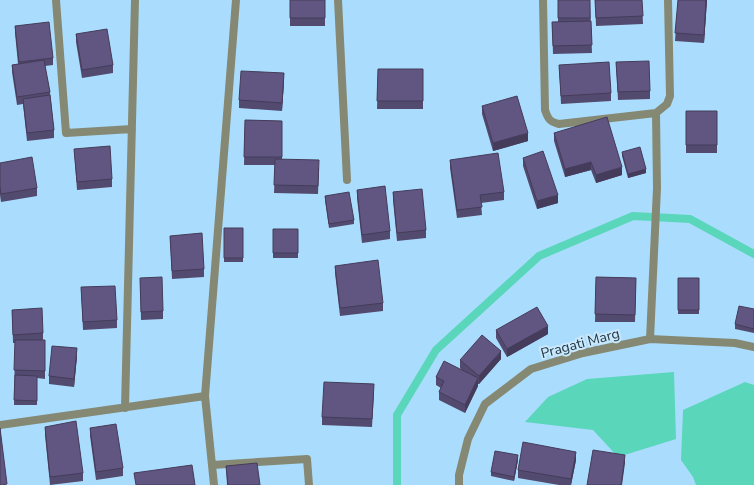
<svg xmlns="http://www.w3.org/2000/svg" width="754" height="485" viewBox="0 0 754 485" font-family="'Nunito Sans',sans-serif">
<style>
.water{fill:#5ad6bb}
.lines{fill:none;stroke-linecap:round;stroke-linejoin:round}
.stream{stroke:#5ad6bb;stroke-width:8}
.street{stroke:#858974;stroke-width:8}
.wall{fill:#534a6f}
.shaded-wall{fill:#443c5a}
.building{fill:#615681;stroke:#443c5a}
.labels{text-anchor:middle;stroke-width:4;stroke-linejoin:round;paint-order:stroke}
.street-label{font-size:14px;fill:#233744;stroke:#c9e8fb}
</style>
<rect width="100%" height="100%" fill="#aaddfd"/>
<path class="water" d="M674,372L676,439L618,457L593,430L525,422L548,397L587,379Z
M745,382L754,385V485H696L693,477L681,460L683,410Z"/>
<g class="lines">
<path class="stream" d="M397,485V415L436,350L539,256L633,216L690,219L754,254"/>
<path class="street" d="M56,0L66,133L132,129
M338,0L347,180
M543,0L545,110C548,119 550,122 559,124L656,113L667,104L670,96L668,0
M650,339L657,188L656,113
M125,408L135,0
M0,425L205,396
M212,465L307,459L309,485
M214,485L205,396L236,0
M459,485V475L468,439L485,404L531,369L583,353L650,339L735,343L754,347"/>
</g>
<path class="wall" d="M290,0H325V26H290Z
M558,0H590L592,53L553,54L552,22H558Z
M595,0H642L643,24L596,26Z
M678,0H707L704,43L675,41Z
M15,26L53,58V65L45,66L50,92L54,130V138L27,141L23,104L17,105L12,72V65L18,64L15,33Z
M76,34L113,65V73L82,78L76,42Z
M616,62L650,91V99L618,100Z
M559,65L611,93V101L561,104Z
M378,69H423V109H377Z
M284,81L282,111L239,108V100Z
M482,106L528,141L493,151L482,114Z
M686,111H717V153H686Z
M245,120L282,121V159L319,168L318,194L274,193L275,165H244Z
M554,133L622,175L596,183L591,170L565,177L554,141Z
M74,149L112,179V187L77,190Z
M622,152L646,173L628,178L622,156Z
M523,158L558,203L537,209L523,166Z
M450,160L504,192V200L481,203L482,215L457,218L450,168Z
M0,163L37,188V196L1,202L0,195Z
M357,190L390,231V239L362,243L357,198Z
M393,192L426,230V238L397,241L393,200Z
M325,196L354,220V224L329,228L325,200Z
M224,228H243V262H224Z
M273,229H298V258H273Z
M170,236L204,269V277L172,279Z
M335,266L383,303V311L340,316L335,273Z
M596,277L636,278L635,322H595Z
M140,278L163,311V319L141,320Z
M678,278H699V314H678Z
M81,287L117,320V328L83,330Z
M754,309V333L735,329V324Z
M12,310L43,333V340H45V379L37,378V405H14L15,343H13Z
M496,330L548,334L507,357L496,338Z
M77,356L74,387L49,384V376Z
M501,359L479,384H478V386L465,413L439,400V392L441,388L436,385V377L461,369L460,368V360Z
M374,392L372,427L322,425V417Z
M45,427L83,473V481L50,485L45,435Z
M90,428L123,468V476L96,480L90,436Z
M518,460L514,481L491,476V472Z
M576,460L571,485H559L518,478V470Z
M226,466L260,485H227Z"/>
<path class="shaded-wall" d="M706,0H707L704,43V35Z
M284,73V81L282,111V103Z
M528,133V141L493,151V143Z
M591,162V170L565,177V169Z
M622,167V175L596,183V175Z
M646,169V173L628,178V174Z
M558,195V203L537,209V201Z
M548,326V334L507,357V349Z
M77,348V356L74,387V379Z
M501,351V359L479,384V376Z
M478,378V386L465,413V405Z
M576,452V460L571,485V479Z
M518,455V460L514,481V477Z
M625,455V463L622,485H621Z"/>
<path class="building" d="M290,0H325V18H290Z
M558,0H590V18H558Z
M595,0H642L643,16L596,18Z
M678,0H706L704,35L675,33Z
M591,21L592,45L553,46L552,22Z
M49,22L53,58L19,62L15,26Z
M107,29L113,65L82,70L76,34Z
M44,60L50,92L17,97L12,65Z
M649,61L650,91L618,92L616,62Z
M609,62L611,93L561,96L559,65Z
M378,69H423V101H377Z
M241,71L284,73L282,103L239,100Z
M50,95L54,130L27,133L23,99Z
M517,96L528,133L493,143L482,106Z
M686,111H717V145H686Z
M607,117L622,167L596,175L591,162L565,169L554,133Z
M245,120L282,121V157H244Z
M110,146L112,179L77,182L74,149Z
M640,147L646,169L628,174L622,152Z
M543,151L558,195L537,201L523,158Z
M498,153L504,192L480,195L482,207L457,210L450,160Z
M32,157L37,188L1,194L0,187V163Z
M275,159L319,160L318,186L274,185Z
M385,186L390,231L362,235L357,190Z
M422,189L426,230L397,233L393,192Z
M349,192L354,220L329,224L325,196Z
M224,228H243V258H224Z
M273,229H298V253H273Z
M202,233L204,269L172,271L170,236Z
M378,260L383,303L340,308L335,266Z
M162,277L163,311L141,312L140,278Z
M596,277L636,278L635,315L595,314Z
M678,278H699V310H678Z
M115,286L117,320L83,322L81,287Z
M739,306L754,309V329L735,324Z
M537,307L548,326L507,349L496,330Z
M42,308L43,333L13,335L12,310Z
M482,335L501,351L479,376L460,360Z
M15,340H45V371L14,370Z
M52,346L77,348L74,379L49,376Z
M444,361L478,378L465,405L439,392L444,381L436,377Z
M15,375L37,376V401L14,400Z
M324,382L374,384L372,419L322,417Z
M76,421L83,473L50,477L45,427Z
M116,424L123,468L96,472L90,428Z
M0,428L7,484L2,485H0Z
M523,442L576,452L571,479L518,470Z
M593,450L625,455L621,485H587Z
M495,451L518,455L514,477L491,472Z
M257,463L260,485H228L226,466Z
M192,465L195,485H136L134,473Z"/>
<g class="labels">
<g class="street-label">
<text transform="translate(580 343) rotate(-15)" y="5">Pragati Marg</text>
</g>
</g>
</svg>
